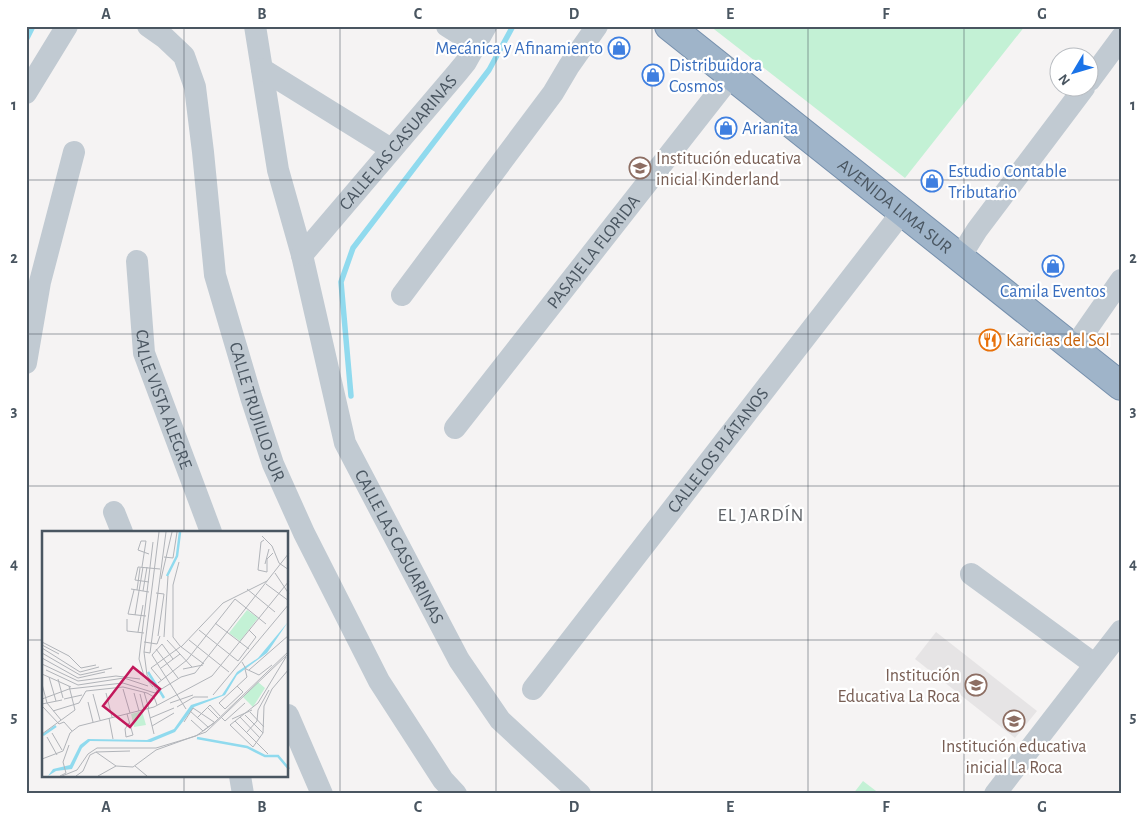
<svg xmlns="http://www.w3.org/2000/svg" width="1147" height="820" viewBox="0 0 1147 820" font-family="'Alegreya Sans',sans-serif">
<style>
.education{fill:#e6e4e5}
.green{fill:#c3f1d5}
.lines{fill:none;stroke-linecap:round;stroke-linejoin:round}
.stream{stroke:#90daee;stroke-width:5.5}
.trunk-casing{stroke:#7690ad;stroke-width:30}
.minor{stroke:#c1cad2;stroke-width:22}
.trunk{stroke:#9fb4c9;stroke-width:28}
.grid{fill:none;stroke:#4a5661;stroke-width:1;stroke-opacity:0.55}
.labels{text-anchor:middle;stroke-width:4.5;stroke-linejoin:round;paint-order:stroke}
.shop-label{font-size:18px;fill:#366cbe;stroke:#fff;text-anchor:start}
.street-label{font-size:18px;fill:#4a5661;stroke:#fff}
.education-label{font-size:18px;fill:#785e54;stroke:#fff;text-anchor:start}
.food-label{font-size:18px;fill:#c56008;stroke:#fff;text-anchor:start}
.neighbourhood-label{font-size:19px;letter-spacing:1px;fill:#5f6368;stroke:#fff}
.inset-river{fill:none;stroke:#90daee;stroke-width:2.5}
.inset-road{fill:none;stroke:#b1b4b9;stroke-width:1}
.view{fill:#c2185b;fill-opacity:0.15;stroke:#c2185b;stroke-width:2.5}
.inset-edge{fill:none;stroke:#4a5661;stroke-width:2.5}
.neatline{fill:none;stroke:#4a5661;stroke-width:2}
.grid-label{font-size:16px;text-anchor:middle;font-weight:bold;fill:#4a5661}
</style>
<rect width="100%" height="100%" fill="#f5f3f3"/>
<path class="education" d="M936,632L1037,711L1015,738L915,659Z"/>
<path class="green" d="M710,26H1025L905,178Z
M863,781L880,794H853Z"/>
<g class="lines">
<path class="stream" d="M26,40L33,26
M351,396L341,282L353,248L489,70L513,26"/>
<g class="trunk-casing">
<g id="trunk">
<path id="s7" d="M669,26L1121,386"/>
</g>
</g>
<g class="minor">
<path id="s1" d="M148,26L165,38L184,56L195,87L203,152L215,275L251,397L273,464L304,533L379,681L443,780L456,794"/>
<path id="s2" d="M255,26L278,170L302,255L345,443L459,660L500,720L580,794"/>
<path d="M447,26L477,45"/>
<path d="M262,69L391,149"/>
<path d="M1090,80L1121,38"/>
<path d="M26,93L67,26"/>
<path id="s3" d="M302,255L457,73L466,62L486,26"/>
<path d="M960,257L977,230L1084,88"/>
<path id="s4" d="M137,261L144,353L211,532"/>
<path d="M402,295L553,93L569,66L597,26"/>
<path d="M1073,349L1121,280"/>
<path d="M26,363L40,282L74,152"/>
<path id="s5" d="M455,428L731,76"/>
<path d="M114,512L122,532"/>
<path d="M971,574L1094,664"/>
<path id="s6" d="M533,689L903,211"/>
<path d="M288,715L322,794"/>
<path d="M240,776L243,794"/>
<path d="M995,794L1121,631"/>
</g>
<use href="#trunk" class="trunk"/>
</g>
<path class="grid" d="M184,26V532M340,26V794M496,26V794M652,26V794M808,26V794M964,26V794M26,180H1121M26,334H1121M26,486H1121M26,640H44M288,640H1121M184,776V794"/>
<defs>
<g id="shop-ring" transform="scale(1.125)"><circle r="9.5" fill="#fff" stroke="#3f7fe0" stroke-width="1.5"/><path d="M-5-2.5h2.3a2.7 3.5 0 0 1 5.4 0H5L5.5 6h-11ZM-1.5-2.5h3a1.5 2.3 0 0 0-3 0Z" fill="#3f7fe0"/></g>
<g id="school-ring" transform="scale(1.125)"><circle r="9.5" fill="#fff" stroke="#8d6e63" stroke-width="1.5"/><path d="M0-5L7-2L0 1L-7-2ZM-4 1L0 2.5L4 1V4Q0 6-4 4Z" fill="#8d6e63"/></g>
<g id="restaurant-ring" transform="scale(1.125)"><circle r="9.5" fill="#fff" stroke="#e8710a" stroke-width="1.5"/><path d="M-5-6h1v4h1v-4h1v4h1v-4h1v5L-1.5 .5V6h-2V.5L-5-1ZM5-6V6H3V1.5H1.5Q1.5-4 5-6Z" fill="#e8710a"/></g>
</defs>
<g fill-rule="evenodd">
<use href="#shop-ring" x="619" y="48"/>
<use href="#shop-ring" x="653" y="75"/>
<use href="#shop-ring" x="726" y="128"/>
<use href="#school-ring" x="640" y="168"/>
<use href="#shop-ring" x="932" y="181"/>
<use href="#shop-ring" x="1053" y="266"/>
<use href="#restaurant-ring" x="990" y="340"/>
<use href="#school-ring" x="976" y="685"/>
<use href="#school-ring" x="1014" y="721"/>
</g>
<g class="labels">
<g class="shop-label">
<text x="603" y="54" text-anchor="end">Mecánica y Afinamiento</text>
<text x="669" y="71">Distribuidora<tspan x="669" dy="21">Cosmos</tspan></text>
<text x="742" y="134">Arianita</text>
<text x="948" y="177">Estudio Contable<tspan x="948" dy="21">Tributario</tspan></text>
<text x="1053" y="297" text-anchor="middle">Camila Eventos</text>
</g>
<g class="street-label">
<text dy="6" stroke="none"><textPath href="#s3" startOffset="148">CALLE LAS CASUARINAS</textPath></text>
<text dy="6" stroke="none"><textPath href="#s7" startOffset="289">AVENIDA LIMA SUR</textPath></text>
<text dy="6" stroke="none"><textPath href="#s5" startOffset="224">PASAJE LA FLORIDA</textPath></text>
<text dy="6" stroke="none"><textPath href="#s4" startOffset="142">CALLE VISTA ALEGRE</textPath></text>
<text dy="6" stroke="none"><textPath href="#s1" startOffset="412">CALLE TRUJILLO SUR</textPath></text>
<text dy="6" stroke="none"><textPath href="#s6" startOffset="302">CALLE LOS PLÁTANOS</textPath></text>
<text dy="6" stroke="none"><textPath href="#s2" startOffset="544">CALLE LAS CASUARINAS</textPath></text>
</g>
<g class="education-label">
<text x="656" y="164">Institución educativa<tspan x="656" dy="21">inicial Kinderland</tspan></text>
<text x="960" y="681" text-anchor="end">Institución<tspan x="960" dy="21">Educativa La Roca</tspan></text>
<text x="1014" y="752" text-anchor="middle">Institución educativa<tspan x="1014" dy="21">inicial La Roca</tspan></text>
</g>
<g class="food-label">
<text x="1006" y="346">Karicias del Sol</text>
</g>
<g class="neighbourhood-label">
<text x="761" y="521">EL JARDÍN</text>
</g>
</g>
<g transform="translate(42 531)">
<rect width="246" height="246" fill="#f5f3f3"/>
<path d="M205,79L216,87L198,110L187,102ZM216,151L223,157L211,176L201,166ZM100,180L104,194L92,196L89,183Z" fill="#c3f1d5"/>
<path d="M246,91L225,122L195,144L183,164L152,176L133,201L109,211L48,210L40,217L30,238L14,240L6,245L11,238L28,234L38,214L46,208L105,209L132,198L149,174L180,164L195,141L216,127Z" fill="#90daee"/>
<path class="inset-river" d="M125,45L135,25L138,1M106,141L122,167M1,204L14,195M155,207L205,216L223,225H236L247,238"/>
<path class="inset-road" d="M220,5L230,15L237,32L247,39M222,9L219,11L216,39L225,41V28L231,22M104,10H99L96,19L107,23M111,11L97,128L102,145L111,156M122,26L131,27L135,1M137,31L131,54V106L138,115L162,133M223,33L227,18M100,36L104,10M233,42L247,63M119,48L130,1M107,51L93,49L96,36L118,38M224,53L247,70M89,58L107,61M205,58L233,81M92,59L86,83L104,85M95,59L98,37M101,60L105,36M114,62L122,63L116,105M93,84L101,36M85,88V100L102,102M173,92L207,118M157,99L196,130L205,118M96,101L101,74M122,106L126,45M125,109L150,136M147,109L187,141M0,111L27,125L39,137L54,134M102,111L115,113L118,105M0,114L17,123M139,116L181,72L225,50M0,117L38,141L57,136M114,118L136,147M205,118L214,106L207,99M102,121L108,122L124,1M0,122L38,144L70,137M244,126L216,172L188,194L211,216L221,202L222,175L230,158L247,138M0,127L36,147L63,141M131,128L120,113L110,124L144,178M200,131L204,138L217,144L230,134M0,133L36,150L74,145L98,148M119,137L138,123M141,138L161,134M4,139L36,154L82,147L106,155M207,139L247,104M0,143L29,156M7,146L14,170M16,148L21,167M119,149L109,137L138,116M116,152L145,129L193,68L224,93M0,153L5,172L19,189M195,155L201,161L183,178L177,172L205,146L203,138M81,158L88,182M102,161L107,178M116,161L105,144L102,121L117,1M64,162L70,186M92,162L97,180M51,163L58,189M98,163L102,179M171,164L247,73M0,168L27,158L81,152L113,162L139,146L153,142L247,22M22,168L40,164M46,171L51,191M128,172L151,164M0,173L20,169M1,176L17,193L22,191L30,200M135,176L152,166H166M165,176L176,187M106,178L112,203M11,180L37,172L44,160L81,156L105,162L112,166L115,174M148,180L166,196M208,181L222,196M85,183L91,204L84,206L83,198L87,192M203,184L221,202M179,186L183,190L203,172M198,186L218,207M67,187L71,208M108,187L132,177M155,187L168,174L178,185M190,188L210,179M149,189L161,200L173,191M193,190L226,223M142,191L151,177L172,191M110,195L132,182M205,201L215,190L216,179L227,159M10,202L20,219M0,203L33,179L27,155M5,206L15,224M54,221L88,220M0,228L21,220L28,202L37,195L112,176L170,145L247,50M93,235L105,245M18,245L24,242L21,231L27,214M20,245L35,239L46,223L55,217H114L154,205L172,192L247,120M34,245L41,240L48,224L54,221L74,235M56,245L74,235L91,236L114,219L164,201L247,122"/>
<path class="view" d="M91,136L118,158L88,196L61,175Z"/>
<rect width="246" height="246" class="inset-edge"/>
</g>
<rect width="1147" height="820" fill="none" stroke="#ffffff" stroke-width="55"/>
<g transform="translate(1074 72) rotate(232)"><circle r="24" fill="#ffffff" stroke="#b7bbc0"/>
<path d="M0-4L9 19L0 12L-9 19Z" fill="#1a73e8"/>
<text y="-8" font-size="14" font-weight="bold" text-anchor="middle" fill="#4a5661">N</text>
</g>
<rect x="28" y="28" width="1092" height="764" class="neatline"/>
<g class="grid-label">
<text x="106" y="19">A</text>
<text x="262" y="19">B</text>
<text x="418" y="19">C</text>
<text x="574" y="19">D</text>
<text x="730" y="19">E</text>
<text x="886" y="19">F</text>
<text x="1042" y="19">G</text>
<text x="14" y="110">1</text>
<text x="1133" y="110">1</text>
<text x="14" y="263">2</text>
<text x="1133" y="263">2</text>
<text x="14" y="416">3</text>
<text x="1133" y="416">3</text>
<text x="14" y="569">4</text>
<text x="1133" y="569">4</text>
<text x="14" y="722">5</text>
<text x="1133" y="722">5</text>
<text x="106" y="812">A</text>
<text x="262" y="812">B</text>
<text x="418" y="812">C</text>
<text x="574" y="812">D</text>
<text x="730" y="812">E</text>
<text x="886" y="812">F</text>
<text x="1042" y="812">G</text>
</g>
</svg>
